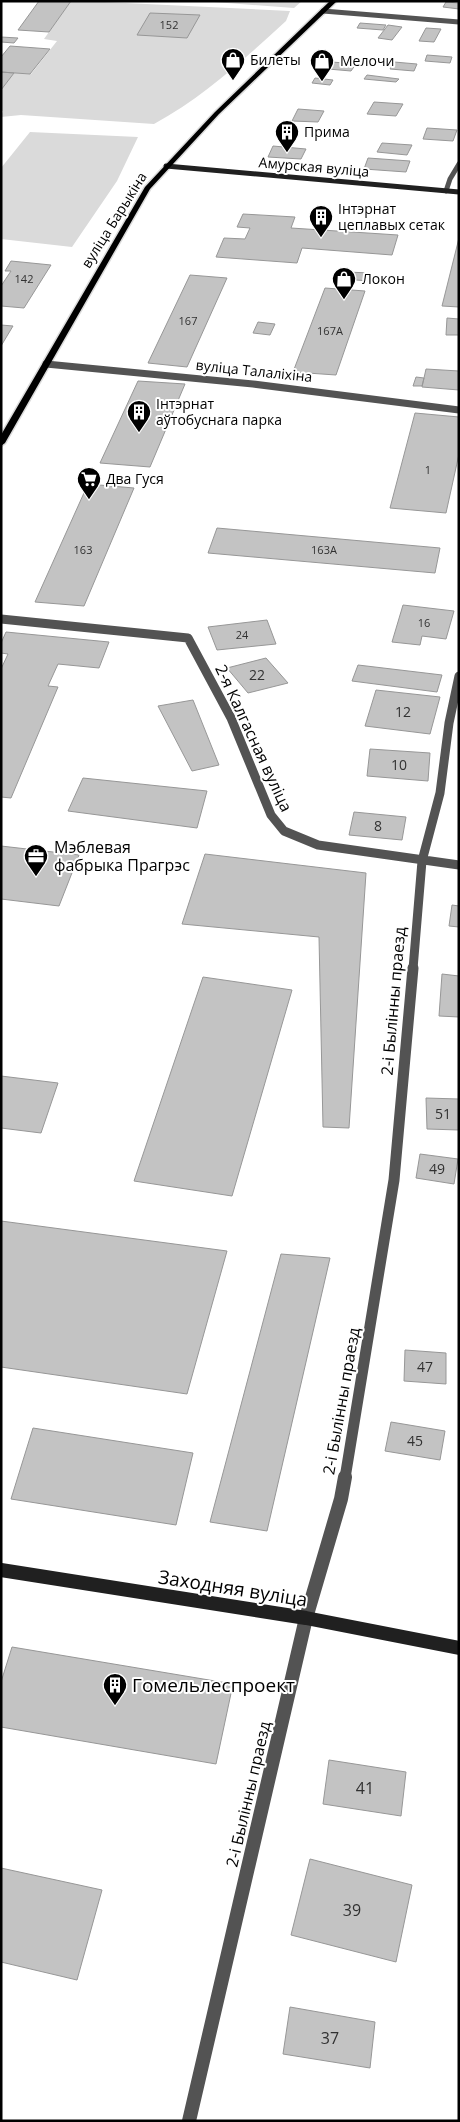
<svg xmlns="http://www.w3.org/2000/svg" width="460" height="2122" viewBox="0 0 460 2122" font-family="'Open Sans',sans-serif">
<style>
.green{fill:#dadada}
.building{fill:#c3c3c3;stroke:#979797}
.lines{fill:none;stroke-linecap:round;stroke-linejoin:round}
.primary-casing{stroke:#dbdbdb;stroke-width:3}
.street-far4{stroke:#535353;stroke-width:5}
.street-far3{stroke:#535353;stroke-width:7}
.street-far2{stroke:#535353;stroke-width:9}
.street-far1{stroke:#535353;stroke-width:11}
.street{stroke:#535353;stroke-width:14}
.secondary-far1{stroke:#202020;stroke-width:5}
.secondary{stroke:#202020;stroke-width:14}
.primary{fill:#000;fill-rule:evenodd}
.labels{text-anchor:middle;stroke-width:4;stroke-linejoin:round;paint-order:stroke}
.far-number-label{font-size:11px;fill:#313131}
.far-poi-label{font-size:14px;fill:#000;stroke:#fff;text-anchor:start}
.far-street-label{font-size:14px;fill:#000;stroke:#fff}
.number-label{font-size:14px;fill:#313131}
.street-label{font-size:16px;fill:#000;stroke:#fff}
.poi-label{font-size:16px;fill:#000;stroke:#fff;text-anchor:start}
.near-number-label{font-size:16px;fill:#313131}
.near-street-label{font-size:19px;fill:#000;stroke:#fff}
.near-poi-label{font-size:19px;fill:#000;stroke:#fff;text-anchor:start}
</style>
<rect width="100%" height="100%" fill="#fff"/>
<path class="green" d="M71,1H83L290,11L286,21C243,60 205,96 154,124L21,115L1,117L3,111H1V90L14,73L31,74L57,41L44,39Z
M201,1H302L294,8Z
M30,132L138,137L117,181L72,247L1,239V168Z"/>
<path class="building" d="M39,1H71L49,32L18,30Z
M446,2L459,3V9L443,7Z
M150,13L200,15L187,38L137,35Z
M360,23L386,25L383,30L357,28Z
M388,25L402,27L392,40L378,38Z
M426,28L441,29L434,42L419,41Z
M1,37L18,38L14,43L1,42Z
M10,46L50,49L30,74L1,72V57Z
M427,55L452,57L450,63L425,61Z
M332,62L356,64L351,71L328,69Z
M394,62L417,64L414,71L390,69Z
M1,72L14,73L1,90Z
M367,75L399,79L396,82L364,79Z
M315,78L333,80L330,85L312,83Z
M374,102L403,104L396,116L367,114Z
M298,109L324,111L318,122L292,121Z
M427,128L457,130L453,141L423,139Z
M382,143L412,145L407,155L377,152Z
M273,146L306,149L301,159L268,157Z
M368,158L410,161L406,172L364,169Z
M243,214L295,217L291,228L398,235L392,255L302,248L297,263L216,257L224,238L245,239L250,228L237,227Z
M459,238V307L442,306Z
M11,261L51,265L24,308L1,306V286L11,271H5Z
M346,272L371,273L369,281L343,279Z
M190,275L227,278L187,367L148,363Z
M325,288L365,291L336,375L293,372Z
M447,318L459,319V335H446Z
M258,322L275,324L270,335L253,333Z
M1,325L13,326L1,346Z
M426,369L459,371V390L422,387Z
M416,377L424,378L422,386H413Z
M138,381L185,384L150,467L100,463Z
M415,413L459,417V454L446,513L390,508Z
M88,484L134,488L84,606L35,602Z
M217,528L440,548L435,573L208,553Z
M403,605L454,611L446,639L422,636L420,645L392,642Z
M267,620L276,644L217,650L208,627Z
M6,632L109,642L99,668L58,664L48,686L58,687L11,798L1,797V669L8,654L1,653V643Z
M266,658L288,683L248,693L227,668Z
M358,665L442,675L437,692L352,681Z
M376,690L440,697L430,734L365,726Z
M193,700L219,765L192,771L158,706Z
M370,749L430,753L428,781L367,776Z
M83,778L207,791L197,828L68,811Z
M354,812L406,817L402,840L349,835Z
M1,846L79,855L59,906L1,899Z
M205,854L366,873L349,1128L323,1127L319,937L182,924Z
M452,905L459,906V927L449,926Z
M442,974L459,976V1017L439,1016Z
M203,977L292,990L232,1196L134,1181Z
M1,1076L58,1083L41,1133L1,1128Z
M426,1098L459,1099V1130L427,1129Z
M420,1154L458,1159L454,1184L416,1178Z
M1,1221L227,1251L187,1394L1,1367Z
M281,1254L330,1258L267,1531L210,1522Z
M405,1350L446,1353V1384L404,1381Z
M391,1422L445,1431L440,1460L385,1451Z
M33,1428L193,1453L176,1525L11,1499Z
M12,1647L233,1684L216,1764L1,1727V1682Z
M329,1760L406,1772L401,1816L323,1804Z
M310,1859L412,1885L396,1962L291,1935Z
M1,1868L102,1890L77,1980L1,1962Z
M290,2007L375,2022L370,2068L283,2054Z"/>
<g class="lines">
<g class="primary-casing">
<path id="primary" d="M330,1H337L219,114L150,189L5,443L1,446V435L145,187L215,112Z"/>
</g>
<path class="street-far4" d="M323,11L459,22
M446,191L450,179L459,164"/>
<path class="street-far3" d="M46,364L253,384L459,410"/>
<path class="street-far2" d="M1,619L188,638L231,718L271,815L284,831L318,845L459,865
M413,969L422,861L440,793L449,723L459,676"/>
<path class="street-far1" d="M345,1478L394,1180L413,968"/>
<path class="street" d="M189,2121L306,1618L341,1499L345,1477"/>
<path class="secondary-far1" d="M166,166L459,192"/>
<path class="secondary" d="M1,1570L306,1618L459,1648"/>
<use href="#primary" class="primary"/>
</g>
<defs>
<g id="shop-pin" transform="scale(1.25)"><path d="M0 17L-7.5 6A9.5 9.5 0 1 1 7.5 6Z" fill="#000" stroke="#fff"/><path d="M-5-2.5h2.3a2.7 3.5 0 0 1 5.4 0H5L5.5 6h-11ZM-1.5-2.5h3a1.5 2.3 0 0 0-3 0Z" fill="#fff"/></g>
<g id="building-pin" transform="scale(1.25)"><path d="M0 17L-7.5 6A9.5 9.5 0 1 1 7.5 6Z" fill="#000" stroke="#fff"/><path d="M-4-6H4V6H1V3H-1V6H-4ZM-2.5-4.3h1.7v1.8h-1.7ZM.8-4.3h1.7v1.8H.8ZM-2.5-1h1.7V.8h-1.7ZM.8-1h1.7V.8H.8Z" fill="#fff"/></g>
<g id="supermarket-pin" transform="scale(1.25)"><path d="M0 17L-7.5 6A9.5 9.5 0 1 1 7.5 6Z" fill="#000" stroke="#fff"/><path d="M-6-5.5h2.5l.6 2H6L4.5 2H-2.5L-4.4-4H-6ZM-1.5 3.2a1.3 1.3 0 1 0 .1 0ZM3 3.2a1.3 1.3 0 1 0 .1 0Z" fill="#fff"/></g>
<g id="office-pin" transform="scale(1.25)"><path d="M0 17L-7.5 6A9.5 9.5 0 1 1 7.5 6Z" fill="#000" stroke="#fff"/><path d="M-6-3h4V-5.5h4V-3h4V5H-6ZM-1-4.5V-3h2v-1.5ZM-6 0V1H6V0Z" fill="#fff"/></g>
</defs>
<g fill-rule="evenodd">
<use href="#shop-pin" x="233" y="60"/>
<use href="#shop-pin" x="322" y="61"/>
<use href="#building-pin" x="287" y="132"/>
<use href="#building-pin" x="321" y="217"/>
<use href="#shop-pin" x="344" y="279"/>
<use href="#building-pin" x="139" y="412"/>
<use href="#supermarket-pin" x="89" y="479"/>
<use href="#office-pin" x="36" y="856"/>
<use href="#building-pin" x="115" y="1685"/>
</g>
<g class="labels">
<g class="far-number-label">
<text x="169" y="29">152</text>
<text x="24" y="283">142</text>
<text x="188" y="325">167</text>
<text x="330" y="335">167А</text>
<text x="428" y="474">1</text>
<text x="83" y="554">163</text>
<text x="324" y="554">163А</text>
<text x="424" y="627">16</text>
<text x="242" y="639">24</text>
</g>
<g class="far-poi-label">
<text x="250" y="65">Билеты</text>
<text x="340" y="66">Мелочи</text>
<text x="304" y="137">Прима</text>
<text x="338" y="214">Інтэрнат<tspan x="338" dy="16">цеплавых сетак</tspan></text>
<text x="362" y="284">Локон</text>
<text x="156" y="409">Інтэрнат<tspan x="156" dy="16">аўтобуснага парка</tspan></text>
<text x="106" y="484">Два Гуся</text>
</g>
<g class="far-street-label">
<text transform="translate(314 167) rotate(5)" y="5">Амурская вуліца</text>
<text transform="translate(114 220) rotate(-58)" y="5">вуліца Барыкіна</text>
<text transform="translate(254 371) rotate(6)" y="5">вуліца Талаліхіна</text>
</g>
<g class="number-label">
<text x="257" y="680">22</text>
<text x="403" y="717">12</text>
<text x="399" y="770">10</text>
<text x="378" y="831">8</text>
<text x="443" y="1119">51</text>
<text x="437" y="1174">49</text>
<text x="425" y="1372">47</text>
<text x="415" y="1446">45</text>
</g>
<g class="street-label">
<text transform="translate(254 738) rotate(65)" y="6">2-я Калгасная вуліца</text>
<text transform="translate(393 1001) rotate(-85)" y="6">2-і Былінны праезд</text>
<text transform="translate(341 1401) rotate(-80)" y="6">2-і Былінны праезд</text>
<text transform="translate(248 1794) rotate(-77)" y="6">2-і Былінны праезд</text>
</g>
<g class="poi-label">
<text x="54" y="853">Мэблевая<tspan x="54" dy="18">фабрыка Прагрэс</tspan></text>
</g>
<g class="near-number-label">
<text x="365" y="1794">41</text>
<text x="352" y="1916">39</text>
<text x="330" y="2044">37</text>
</g>
<g class="near-street-label">
<text transform="translate(233 1588) rotate(9)" y="7">Заходняя вуліца</text>
</g>
<g class="near-poi-label">
<text x="132" y="1692">Гомельлеспроект</text>
</g>
</g>
<rect width="460" height="2122" fill="none" stroke="#000000" stroke-width="5"/>
</svg>
